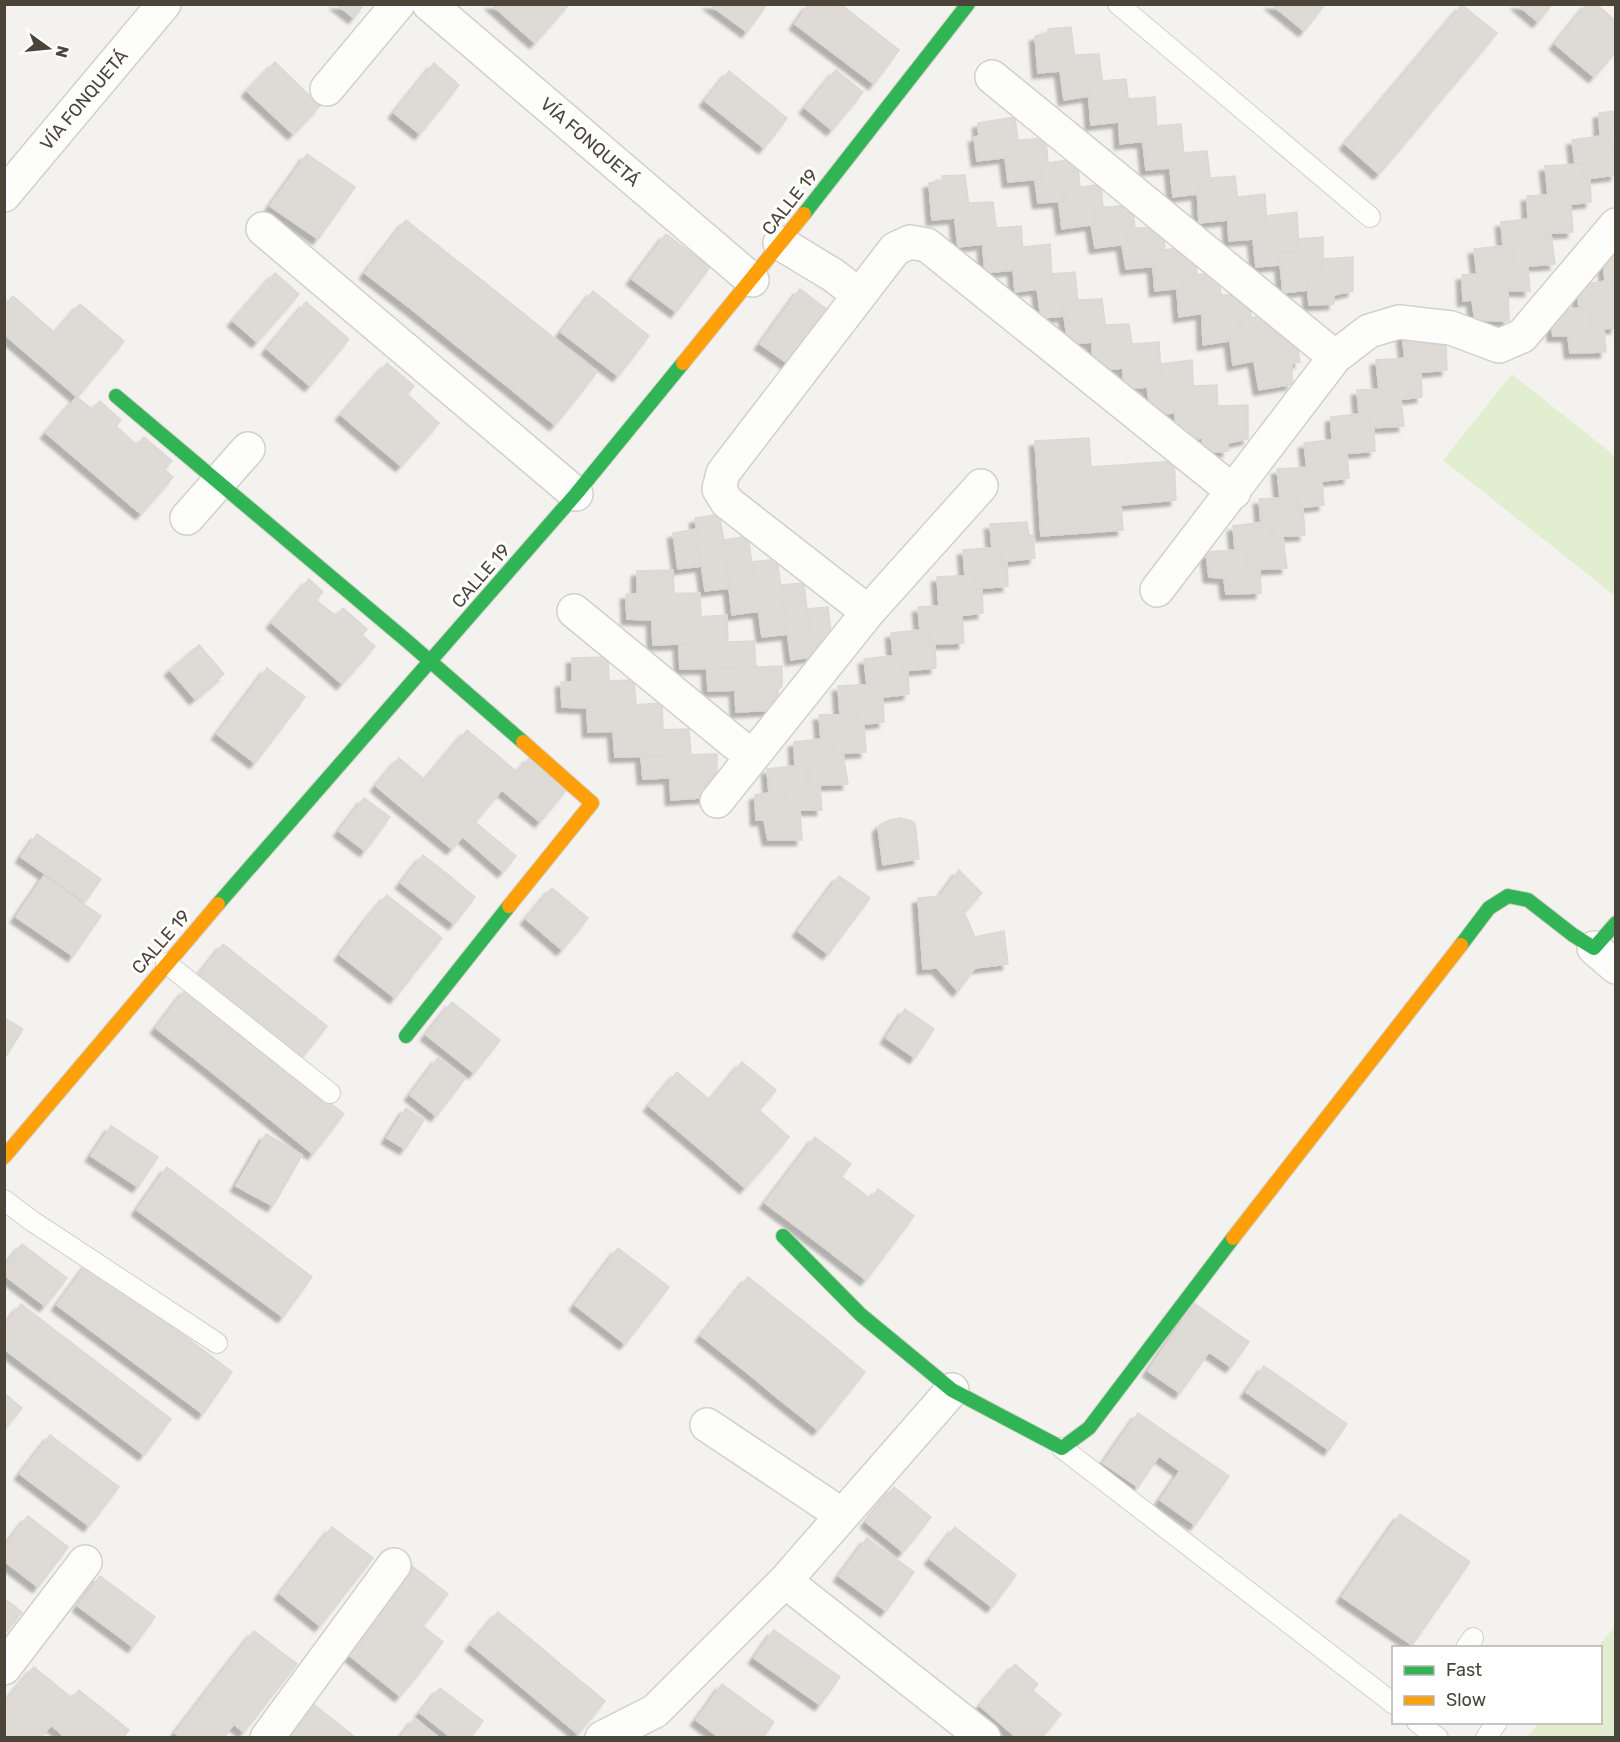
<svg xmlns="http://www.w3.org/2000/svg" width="1620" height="1742" viewBox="0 0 1620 1742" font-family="Rubik,sans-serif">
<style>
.green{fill:#e1eecf}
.building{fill:#dedbd6;stroke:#dcd9d4;stroke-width:1.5;filter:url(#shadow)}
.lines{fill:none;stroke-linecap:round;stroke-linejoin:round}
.lane-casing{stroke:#d2d0cb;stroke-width:22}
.street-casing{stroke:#d2d0cb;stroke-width:36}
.fast-casing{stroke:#d3cfc5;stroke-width:16}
.slow-casing{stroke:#d3cfc5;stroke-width:16}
.lane{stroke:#fdfdfc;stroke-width:20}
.street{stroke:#fdfdfc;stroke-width:33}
.fast{stroke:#30b455;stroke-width:14}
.slow{stroke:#ff9f0a;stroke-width:14}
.labels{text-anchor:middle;stroke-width:6;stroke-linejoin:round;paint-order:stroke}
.street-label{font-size:18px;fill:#4b4439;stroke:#fff}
</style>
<defs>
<filter id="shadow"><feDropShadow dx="-5.5" dy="5.5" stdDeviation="1.5" flood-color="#0004"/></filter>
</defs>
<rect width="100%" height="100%" fill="#f4f2ee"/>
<path class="green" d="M1512,374L1615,456V596L1443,460Z
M1615,1626V1737H1527L1539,1723L1600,1722V1648L1598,1647Z"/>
<path class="building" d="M336,4H364L354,18Z
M491,4H569L535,43Z
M709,4H767L747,32Z
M809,4H840L899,50L874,84L795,24Z
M1271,4H1325L1304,31Z
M1517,4H1552L1538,22Z
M1587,4H1596L1616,21V51L1594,77L1555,44Z
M1462,5L1497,33L1379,174L1345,144Z
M1071,27L1075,60L1059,63L1060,71L1038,73L1035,36L1048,33V29Z
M1099,54L1103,86L1088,88L1089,96L1064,100L1059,63L1075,60L1074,55Z
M275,62L320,106L293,134L247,91Z
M434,63L459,85L420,134L394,113Z
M836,70L863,92L849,109L822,87Z
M729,71L787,118L764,148L705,101Z
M1126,79L1129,105L1118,106V122L1091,125L1088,88L1103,86L1102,81Z
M822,87L849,109L832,130L805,108Z
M1155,97L1157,131L1142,133L1144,141L1120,144L1118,106L1129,105V99Z
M1616,111V150L1611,151L1608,135L1600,136L1599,113Z
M1015,117L1018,141H1010V157L977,161L974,137L979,136L978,123Z
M1181,124L1184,157L1169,160L1170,168L1146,170L1142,133L1157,131V126Z
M1608,135L1611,151L1615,150L1616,175L1585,179L1582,164H1575L1572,140Z
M1046,138L1048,163L1040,164L1041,179L1008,182L1005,157H1010V141Z
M1207,151L1211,184L1197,186V194L1173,197L1169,160L1184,157L1183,153Z
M307,154L355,187L318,239L270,206Z
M1077,159L1080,187L1064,190V201L1038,203L1035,180L1041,179L1040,164Z
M1582,164L1585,179L1590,178L1591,202L1565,205L1564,194H1548L1545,166Z
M965,175L969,207L954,211L955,218L932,220L929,183L943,181L942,176Z
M1235,176L1238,202L1227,204V220L1199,223L1197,186L1211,184V178Z
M1101,184L1103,208H1094L1096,224L1062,229L1059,203L1064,201V190Z
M1265,194L1267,226L1252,230L1253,239L1229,241L1227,204L1238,202V197Z
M1564,194L1565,205L1571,206L1573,232L1541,234L1537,218L1528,219L1527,196Z
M993,202L997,234L982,236L983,244L958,247L954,211L969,207L968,203Z
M1132,205L1135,228L1127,229V244L1095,248L1091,224H1096L1094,208Z
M1297,212L1299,252H1279V265L1256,267L1252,230L1267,226L1266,216Z
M1537,218L1541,234H1551L1555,264L1515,267V246H1503L1501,222Z
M406,220L451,256L410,308L365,273Z
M1021,226L1023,252L1012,254L1013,270L985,273L982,236L997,234L996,228Z
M1163,226L1165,250L1157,251L1158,266L1126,269L1122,244H1127V229Z
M666,234L710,267L676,312L632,279Z
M1323,237V273L1307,275V290L1283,293L1279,252H1299V239Z
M1050,244L1052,279L1036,280L1037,289L1015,292L1012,254L1023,252L1024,247Z
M1194,246L1197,274L1181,277L1182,288L1155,291L1153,267L1158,266L1157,251Z
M1503,246H1515V267H1528L1530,291L1494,290L1492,274H1477L1474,249Z
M451,256L498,293L457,346L410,308Z
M1353,257V291L1334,295V304L1309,305L1307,275L1323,273L1324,259Z
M1616,257V288L1614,280L1605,281L1603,258Z
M1075,272L1078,305L1063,308L1064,316L1041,318L1036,280L1052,279L1051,274Z
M1218,272L1221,295L1212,296L1211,312L1179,317L1177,290L1182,288L1181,277Z
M275,273L299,294L257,342L233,321Z
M1477,274H1492L1494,290H1508L1509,321L1475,320L1472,300L1463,301L1462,275Z
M1614,280L1616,288V328L1591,329V309L1579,308L1577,285Z
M800,289L829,311L790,365L760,344Z
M593,291L649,336L618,376L561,332Z
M498,293L548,333L507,386L457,346Z
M1249,293L1251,316L1239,319L1243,339L1203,345L1202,313L1211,312L1212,296Z
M13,296L55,333L33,359L4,334V306Z
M1102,299L1106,331L1091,333L1092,342L1068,344L1063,308L1078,305V300Z
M306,302L349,339L310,386L267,349Z
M80,304L124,341L77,397L33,359Z
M1579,308L1591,309V329H1604L1606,352L1570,353L1568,336H1553L1550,312Z
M1280,314L1282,338L1267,342L1269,358L1233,365L1230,341L1243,339L1239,319Z
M1129,324L1133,350L1122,351V368L1094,371L1091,333L1106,331L1105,325Z
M1439,330L1441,346L1446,345L1447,370L1415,373L1413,358L1405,359L1402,334Z
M548,333L597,372L555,425L507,386Z
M1296,337L1300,362L1292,363V384L1259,390L1254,361L1269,358L1267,342Z
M1159,342L1161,374L1146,378L1147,387L1124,389L1122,351L1133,350V344Z
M1413,358L1415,373L1421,372L1422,397L1396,400L1394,389H1379L1376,360Z
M1192,360L1194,399L1174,400L1173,413L1151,415L1146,378L1161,374V364Z
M387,363L414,386L369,439L341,415Z
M1217,385L1218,421L1202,423V438L1177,441L1174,400L1194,399V386Z
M1394,389L1396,400H1401L1404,426L1370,428L1368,413L1359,414L1357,390Z
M407,394L439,423L401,466L369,439Z
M77,397L92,409L100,401L121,420L116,426L137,445L144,437L172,461L164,469L173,477L141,514L46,433Z
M1248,405V439L1228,443V451L1203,453L1202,423L1218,421V406Z
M1368,413L1370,428L1374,427L1375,451L1342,454L1340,439L1332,440L1331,417Z
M1089,438L1091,467L1174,461L1176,500L1121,505L1123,530L1041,536L1035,441Z
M1340,439L1342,454L1347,453L1349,478L1316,482L1314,467L1307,468L1304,443Z
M1314,467L1316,482L1322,481L1324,505L1298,508L1296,497L1280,498L1277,469Z
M1296,497L1298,508L1303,509L1305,535L1273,537L1270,521L1261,523L1259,499Z
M719,514L724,540L729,588L705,591L695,518Z
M1270,521L1273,537H1283L1287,568L1247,570V550H1235L1233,526Z
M1027,522L1029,535H1033L1035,558L1002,562L999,547L992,548L990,524Z
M696,529L701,566L678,569L673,533Z
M748,536L759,611L732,615L724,540Z
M999,547L1002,562L1007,561L1008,586L976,589L974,575H965L963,550Z
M1235,550H1247V570H1260L1261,593L1226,594L1224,578L1209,577L1206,552Z
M777,559L788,634L762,637L752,562Z
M673,570L674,593L637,594V571Z
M974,575L976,589H982L983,613L957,616L955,605H939L937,577Z
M309,579L323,592L316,600L336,616L343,608L367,629L362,635L375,646L342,684L272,623Z
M804,583L812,653L811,657L791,660L781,585Z
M700,593L701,617L652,620L627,619L626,594Z
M955,605L957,616H962L964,643L930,644L929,629L920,630L918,607Z
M828,607L833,649L812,653L808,609Z
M727,615L728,642L653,645L652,620Z
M929,629L930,644L935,643L936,668L903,671L901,655L893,656L891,633Z
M754,641L756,667L680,669L679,644Z
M199,645L224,674L195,699L170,670Z
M901,655L903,671L908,670L909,694L877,698L875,684H867L864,659Z
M608,657L609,681H572V658Z
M782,666V686L778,689L708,691L707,669Z
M267,668L305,697L255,763L217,734Z
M634,680L636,704L587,708L562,707L561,682Z
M875,684L877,698H883L884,722L858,725L857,714H840L838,686Z
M778,689V710L736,712L735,692Z
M662,703L663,730L588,732L587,708Z
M857,714L858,725H864L866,752L834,754L830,738L821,739L819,715Z
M689,729L691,755L615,757L613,731Z
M467,730L517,772L475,822L425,780Z
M830,738L834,754L843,753L848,784L808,786V766H795L794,742Z
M717,754V773L713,776L643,779L641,756Z
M530,757L567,789L540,822L502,790Z
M399,758L425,780L402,808L376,786Z
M795,766H808V786H820L822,810H786L785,794L769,793L767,769Z
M713,776L714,797L671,800L670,779Z
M425,780L475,822L452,849L402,808Z
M769,793L785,794L786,810H800L802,840H768L764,820H756L755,795Z
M364,798L390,817L365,851L339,831Z
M900,818L909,820L915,823L919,859L883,865L878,828L881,824L890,820Z
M475,822L516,856L503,872L463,837Z
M37,834L101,879L85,902L21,857Z
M423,855L451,877L429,905L401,883Z
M959,870L982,893L964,912L975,937L1004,931L1008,964L975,968L958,991L937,968L923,969L918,898L940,896Z
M44,876L101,916L73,956L16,917Z
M839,876L870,898L828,954L798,931Z
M451,877L475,897L454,924L429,905Z
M552,888L588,918L562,950L526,919Z
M387,895L442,938L422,963L367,919Z
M367,919L422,963L395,998L340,955Z
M223,944L266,978L237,1014L195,980Z
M266,978L327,1026L298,1062L237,1014Z
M186,989L234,1027L204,1066L156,1028Z
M452,1002L500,1040L474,1073L426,1035Z
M905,1009L934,1029L915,1058L886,1038Z
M4,1018L23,1029L4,1059Z
M234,1027L281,1065L250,1103L204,1066Z
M438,1058L465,1079L436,1116L410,1095Z
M742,1062L776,1090L715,1162L682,1134Z
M281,1065L344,1114L313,1154L250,1103Z
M677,1072L710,1100L682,1134L649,1106Z
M406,1108L424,1120L405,1149L387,1138Z
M759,1110L789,1137L745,1188L715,1162Z
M111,1126L158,1157L138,1187L91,1156Z
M266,1134L302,1155L273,1206L236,1186Z
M815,1137L851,1164L801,1230L765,1203Z
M167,1167L312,1277L283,1317L137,1210Z
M842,1177L871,1199L830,1252L801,1230Z
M878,1189L914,1216L866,1280L830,1252Z
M22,1244L67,1278L45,1306L4,1275V1267Z
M618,1248L669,1287L625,1344L575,1305Z
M88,1263L232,1372L203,1414L57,1305Z
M748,1277L797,1316L750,1375L701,1336Z
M1194,1303L1249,1342L1231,1367L1209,1352L1180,1393L1148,1371Z
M21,1304L171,1419L144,1455L4,1349V1326Z
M797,1316L828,1341L780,1400L750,1375Z
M828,1341L865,1372L818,1430L780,1400Z
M1264,1366L1347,1424L1329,1450L1246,1392Z
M4,1393L22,1408L4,1429Z
M1138,1413L1229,1476L1195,1525L1160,1500L1180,1471L1159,1456L1138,1487L1103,1463Z
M50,1435L119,1487L89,1526L20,1474Z
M894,1487L931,1517L903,1552L866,1522Z
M1400,1514L1470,1562L1412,1645L1342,1597Z
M28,1516L68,1547L38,1587L4,1561V1547Z
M332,1527L373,1558L344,1595L304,1563Z
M955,1527L1016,1575L992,1607L930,1559Z
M867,1538L914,1572L886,1611L839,1576Z
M304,1563L344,1595L320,1626L280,1594Z
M412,1566L448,1594L423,1626L387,1598Z
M100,1576L155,1617L133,1647L78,1606Z
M4,1598L22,1612L4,1634Z
M387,1598L443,1642L423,1668L367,1624Z
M498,1612L532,1640L505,1673L471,1645Z
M367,1624L423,1668L400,1696L345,1652Z
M774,1630L840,1677L820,1705L754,1658Z
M254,1631L297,1664L271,1697L228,1664Z
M532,1640L564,1667L537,1700L505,1673Z
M228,1664L271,1697L244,1732L201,1699Z
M1015,1664L1038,1684L1003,1726L980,1706Z
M34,1667L72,1698L41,1738H9L4,1734V1703Z
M564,1667L605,1701L578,1734L537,1700Z
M722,1684L774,1722L763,1738H759L710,1701Z
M440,1688L483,1721L470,1738H452L420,1713Z
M79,1690L129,1730L123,1738H66L51,1725Z
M1032,1690L1061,1714L1041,1738H1017L1003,1726Z
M201,1699L234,1724L223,1738H182L175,1733Z
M710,1701L759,1738H720L696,1720Z
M312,1703L356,1738H286Z
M415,1718L439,1738H400Z"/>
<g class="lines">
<g class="lane-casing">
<path id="lane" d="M1118,4L1370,217
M166,963L330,1093
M4,1200L32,1221L217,1343
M1062,1448L1394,1704
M1466,1648L1473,1638
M1417,1722L1438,1738
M1486,1738L1497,1722"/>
</g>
<g class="street-casing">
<path id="street" d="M429,4L752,280
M992,77L1335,357
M327,89L398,4
M4,195L164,4
M263,229L576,494
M780,243L833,275L859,295
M187,518L248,449
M1157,590L1335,357L1369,331L1399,322L1451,328L1499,346L1522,336L1616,225
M574,611L752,757
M868,612L727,502L719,489L723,473L895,249L910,242L927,245L1234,492
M717,801L868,612L981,486
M1594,948L1616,967
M707,1425L842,1515
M785,1581L984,1738
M4,1668L85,1562
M267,1738L394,1565
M602,1738L655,1711L785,1581L952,1390"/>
</g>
<g class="fast-casing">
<path id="fast" d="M804,214L968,4
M116,396L407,641L523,742
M218,904L576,494L683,363
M1461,945L1489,908L1508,896L1528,900L1573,935L1594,948L1616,923
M406,1036L509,906
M783,1236L861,1315L952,1390L1062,1448L1089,1428L1233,1238"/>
</g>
<g class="slow-casing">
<path id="slow" d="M683,363L804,214
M509,906L592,803L523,742
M4,1157L218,904
M1233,1238L1461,945"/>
</g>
<use href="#lane" class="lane"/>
<use href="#street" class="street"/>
<use href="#fast" class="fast"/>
<use href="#slow" class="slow"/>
</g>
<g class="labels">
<g class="street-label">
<text transform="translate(84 100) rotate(-50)" y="6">VÍA FONQUETÁ</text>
<text transform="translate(590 142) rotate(41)" y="6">VÍA FONQUETÁ</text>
<text transform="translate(790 202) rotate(-52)" y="6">CALLE 19</text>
<text transform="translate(481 576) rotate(-49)" y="6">CALLE 19</text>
<text transform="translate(161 942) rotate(-49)" y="6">CALLE 19</text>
</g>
</g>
<rect width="1620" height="1742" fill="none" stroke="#4b4439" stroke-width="12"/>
<rect x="1392" y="1646" width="210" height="78" fill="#ffffff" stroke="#b7b4b0" stroke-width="1.5"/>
<rect x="1404" y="1666" width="30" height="9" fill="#30b455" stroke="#b7b4b0" stroke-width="1.5"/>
<text x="1446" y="1676" font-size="18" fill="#4b4439">Fast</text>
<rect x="1404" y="1696" width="30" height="9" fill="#ff9f0a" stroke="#b7b4b0" stroke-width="1.5"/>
<text x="1446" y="1706" font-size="18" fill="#4b4439">Slow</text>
<g transform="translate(48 48) rotate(105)" stroke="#ffffff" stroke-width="4.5" paint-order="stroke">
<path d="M0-4.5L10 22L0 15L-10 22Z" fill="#4b4439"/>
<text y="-9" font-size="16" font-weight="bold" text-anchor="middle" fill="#4b4439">N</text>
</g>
</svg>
